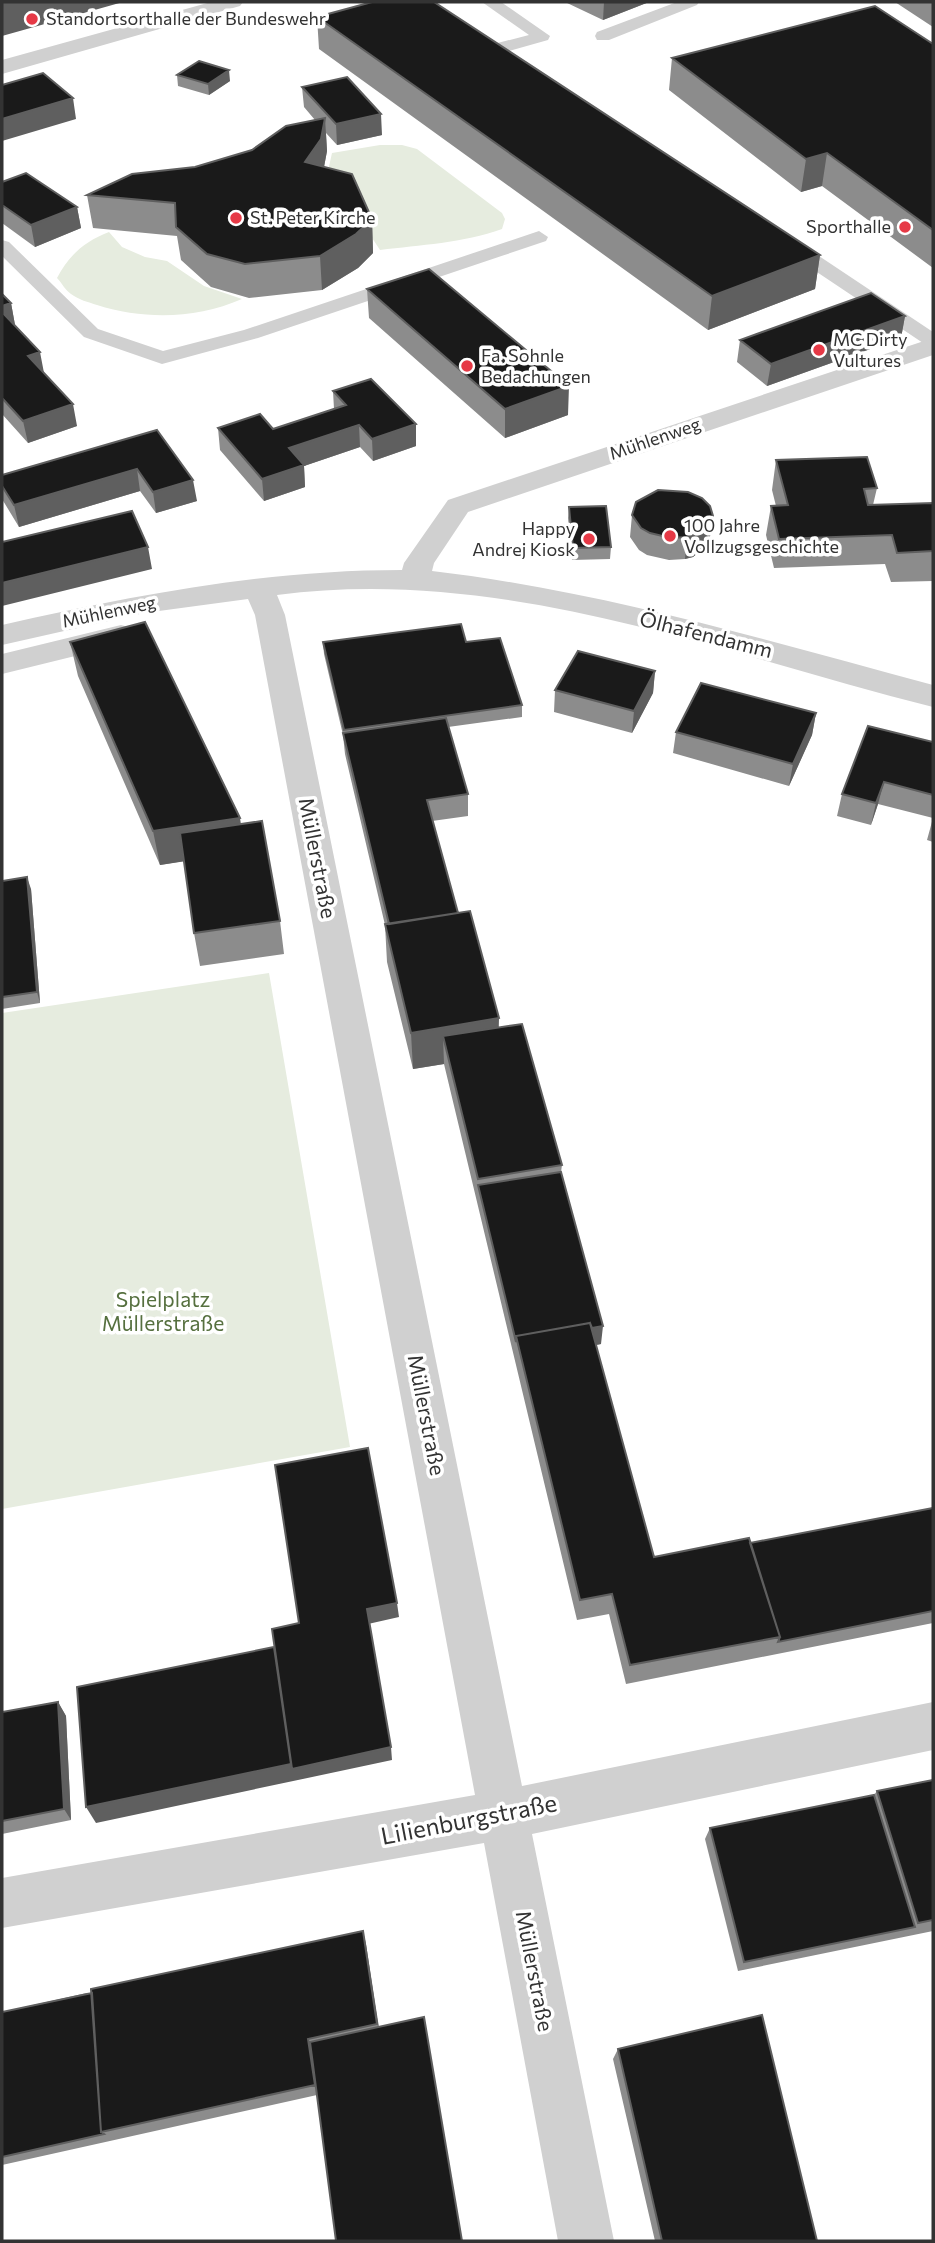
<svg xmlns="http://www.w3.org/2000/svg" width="935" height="2243" viewBox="0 0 935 2243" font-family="Commissioner,sans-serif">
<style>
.green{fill:#e6ecdf}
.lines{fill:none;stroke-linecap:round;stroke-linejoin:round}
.service{fill:#d0d0d0;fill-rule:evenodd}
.minor{fill:#d0d0d0;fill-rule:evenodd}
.wall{fill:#8c8c8c}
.shaded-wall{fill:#5f5f5f}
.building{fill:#1a1a1a;stroke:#5f5f5f;stroke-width:2}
.poi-dot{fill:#e63946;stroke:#fff;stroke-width:2.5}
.labels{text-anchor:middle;stroke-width:7;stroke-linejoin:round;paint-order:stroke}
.far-poi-label{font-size:18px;fill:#333;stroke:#fff;text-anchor:start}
.far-street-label{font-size:18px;fill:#333;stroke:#fff}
.street-label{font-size:21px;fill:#333;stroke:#fff}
.park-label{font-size:21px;fill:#56703f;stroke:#fff}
.near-street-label{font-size:24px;fill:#333;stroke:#fff}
</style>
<rect width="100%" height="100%" fill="#fff"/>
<path class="green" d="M380,145H402L417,149L502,213L505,219L502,229C463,243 420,245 380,250L328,171L332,153Z
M109,232L122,247L145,257L167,261L204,286L242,299C196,319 145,320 97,305C88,302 79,300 71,294C65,290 62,283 57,278C69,255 85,241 109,232Z
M269,973L350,1447L2,1509V1013Z"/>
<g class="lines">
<path class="service" d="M482,2H501L550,36L548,40L509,51L511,54L509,58H497L488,49L490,45L529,35Z
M677,2H699L697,5L609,40H597L595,36L597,32Z
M539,231L548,237L546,241L258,338L162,364L84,337L2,256V240L9,242L98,329L163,351L244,330Z
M785,236L792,238L933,332V347L926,345L778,246L775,242Z"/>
<path class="minor" d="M211,2H243L240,6L2,74V60Z
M933,338V355L468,512L434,563L432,571C603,591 768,641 933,685V707C719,653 502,565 277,595L285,615L522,1786L933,1702V1750L532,1834L614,2241H558L484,1843L2,1928V1878L475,1795L255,615L248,599L144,613L2,645V625C136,595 265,570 402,570L404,563L448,500Z
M121,625L132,628L136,635L132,642L2,674V654Z"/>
</g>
<path class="wall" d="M565,2H649L603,20Z
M895,2H933V27Z
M317,17L820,255L815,289L708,330L319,49Z
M933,44V268L822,186L801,192L669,90L672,58Z
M177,75L230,81L209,95L178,86Z
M302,87L382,135L337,145L326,133L327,151L324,167L372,219L373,253L358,268L322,290L249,298L211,287L181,260L177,236L93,228L87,195L195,167L252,150L315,120L304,107Z
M2,182L77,207L81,228L35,247L2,223Z
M367,289L568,415L505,438L369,318Z
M2,294L11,303L15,325H14L77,426L28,443L2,414Z
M905,316L901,338L767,386L737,362L740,340Z
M333,391L416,446L373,461L360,447L304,466L305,487L264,501L220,450L218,428L273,429L334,409Z
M157,430L197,501L156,513L140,491L19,527L2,499V475Z
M776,460L877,488L873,505L933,503V581L891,582L885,564L774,568L766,535L771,506H776L772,490Z
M569,507L611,547L610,559L572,560L568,518Z
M632,515L710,537L706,546L693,557L685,559L669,560L647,555L639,550L630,537Z
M70,642L241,824L280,921L284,954L200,966L194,933L184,861L160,865L78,676Z
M323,642H466L522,705V717L448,727L468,794V816L432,821L458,913L499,1028L562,1165L561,1172L601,1344L596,1345L654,1557L750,1543L933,1508V1623L626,1684L609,1614L577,1620L444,1064L413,1069L387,962L385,925L345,754L343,735L324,654Z
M655,671L653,693L632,733L554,712L555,690Z
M816,713L812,735L789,786L673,753L676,732Z
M933,742V842L927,840L933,818L878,804L871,825L837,816L842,794Z
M2,881L31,889L40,1003L2,1009Z
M58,1702L66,1716L71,1820L2,1834V1712Z
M933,1780V1931L738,1971L705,1839L710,1828L874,1795L877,1791Z
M363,1931L378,2027L317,2095L2,2165V2012Z
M618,2049L817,2241H655L613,2059Z"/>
<path class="shaded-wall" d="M2,2H123L2,36Z
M604,2H649L603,20Z
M229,70L230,81L209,95L208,84Z
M73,98L76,119L2,141V119Z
M381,114L382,135L337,145L336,124Z
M325,118L327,151L323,172L305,162Z
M827,153L822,186L801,192L806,159Z
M77,207L81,228L35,247L31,225Z
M372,219L373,253L358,268L322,290L320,256Z
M820,255L815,289L708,330L712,296Z
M11,303L15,325L3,329L2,306Z
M905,316L901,338L767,386L771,364Z
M40,352L44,373L28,356Z
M569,386L568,415L505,438V409Z
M73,404L77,426L28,443L23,421Z
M416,424V446L373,461L372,439Z
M359,425L360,447L304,466L305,487L264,501L262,479L289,448Z
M137,469L140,491L19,527L14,505Z
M193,480L197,501L156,513L153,492Z
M713,516L710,537L706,546L693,557L685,559L687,537Z
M148,547L152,569L2,606V583Z
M655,671L653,693L632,733L634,711Z
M816,713L812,735L789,786L793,764Z
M884,782L878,804L871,825L876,803Z
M240,818L245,852L160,865L153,831Z
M27,877L31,889L40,1003L37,992Z
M499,1018L498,1055L443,1036L444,1064L413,1069L411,1033Z
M603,1326L601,1344L521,1359L517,1342Z
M397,1603L399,1617L368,1624L367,1609Z
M274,1647L278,1666L391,1747L392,1760L96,1823L86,1807Z
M58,1702L66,1716L71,1820L64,1809Z
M363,1931L366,1944L380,2034L377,2024Z"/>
<path class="building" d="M372,2H434L820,255L712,296L317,17Z
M875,6L933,44V230L827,153L806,159L672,58Z
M199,61L229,70L208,84L177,75Z
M43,73L73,98L2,119V85Z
M347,77L381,114L336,124L302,87Z
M325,118L321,139L305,162L352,174L372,219L356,234L320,256L245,264L207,254L176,227L175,203L87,195L132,174L195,167L252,150L286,126Z
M26,173L77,207L31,225L2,205V182Z
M429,269L569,386L505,409L367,289Z
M871,293L905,316L771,364L740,340Z
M2,294L11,303L2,306Z
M2,312L40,352L28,356L73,404L23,421L2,398Z
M371,379L416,424L372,439L359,425L289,448L304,465L262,479L218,428L260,414L273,429L346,405L333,391Z
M157,430L193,480L153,492L137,469L14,505L2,486V475Z
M867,457L877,488L864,489L868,505L933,503V551L897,553L892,535L779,539L771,506L788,505L776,460Z
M658,490L688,492L702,498L710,506L713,516L709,524L696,535L687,537L671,538L650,533L641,528L632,515L636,502Z
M606,506L611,547L573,548L569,507Z
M132,511L148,547L2,583V542Z
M145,622L240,818L153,831L70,642Z
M461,624L466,642L500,638L522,705L344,730L323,642Z
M578,651L655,671L634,711L555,690Z
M701,683L816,713L793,764L676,732Z
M446,718L468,794L427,800L458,913L389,924L343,733Z
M868,726L933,742V795L884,782L876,803L842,794Z
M262,821L280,921L194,933L180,833Z
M27,877L37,992L2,997V881Z
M470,911L499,1018L411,1033L385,924Z
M522,1024L562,1165L478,1179L443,1036Z
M561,1172L603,1326L592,1328L590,1323L516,1336V1342L478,1185Z
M590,1323L654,1557L749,1538L780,1637L630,1665L612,1594L580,1600L516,1336Z
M368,1448L397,1603L367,1609L391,1747L292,1769L272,1629L299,1623L275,1465Z
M933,1508V1611L778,1642L780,1637L750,1543Z
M274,1647L291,1764L86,1807L77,1687Z
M58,1702L64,1809L2,1821V1712Z
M933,1780V1920L918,1923L877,1791Z
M874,1795L915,1927L744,1962L710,1828Z
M363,1931L377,2024L308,2039L315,2085L101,2132L91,1989Z
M92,1993L101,2132L104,2134L2,2157V2012Z
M762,2015L817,2241H662L618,2049Z
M424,2017L462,2241H336L310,2042Z"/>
<g class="poi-dot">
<circle cx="32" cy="19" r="7"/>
<circle cx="236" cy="218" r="7"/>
<circle cx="905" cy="227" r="7"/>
<circle cx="819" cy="350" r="7"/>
<circle cx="467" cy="366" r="7"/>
<circle cx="670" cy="536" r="7"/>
<circle cx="589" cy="539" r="7"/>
</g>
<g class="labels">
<g class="far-poi-label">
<text x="46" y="25">Standortsorthalle der Bundeswehr</text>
<text x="250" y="224">St. Peter Kirche</text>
<text x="891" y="233" text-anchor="end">Sporthalle</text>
<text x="833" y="346">MC Dirty<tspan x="833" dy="21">Vultures</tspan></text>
<text x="481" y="362">Fa. Sohnle<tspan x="481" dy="21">Bedachungen</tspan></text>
<text x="684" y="532">100 Jahre<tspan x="684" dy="21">Vollzugsgeschichte</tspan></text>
<text x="575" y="535" text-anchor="end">Happy<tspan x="575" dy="21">Andrej Kiosk</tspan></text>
</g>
<g class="far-street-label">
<text transform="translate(655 439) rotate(-19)" y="6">Mühlenweg</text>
<text transform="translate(109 612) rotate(-12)" y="6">Mühlenweg</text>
</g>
<g class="street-label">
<text transform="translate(706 635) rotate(14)" y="7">Ölhafendamm</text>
<text transform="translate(317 858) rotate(79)" y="7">Müllerstraße</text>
<text transform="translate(426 1415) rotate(79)" y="7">Müllerstraße</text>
<text transform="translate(534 1971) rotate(79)" y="7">Müllerstraße</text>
</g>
<g class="park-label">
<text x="163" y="1307">Spielplatz<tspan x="163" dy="24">Müllerstraße</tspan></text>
</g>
<g class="near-street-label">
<text transform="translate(469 1820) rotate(-11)" y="8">Lilienburgstraße</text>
</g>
</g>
<rect width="935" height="2243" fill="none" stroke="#333333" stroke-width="7"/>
</svg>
